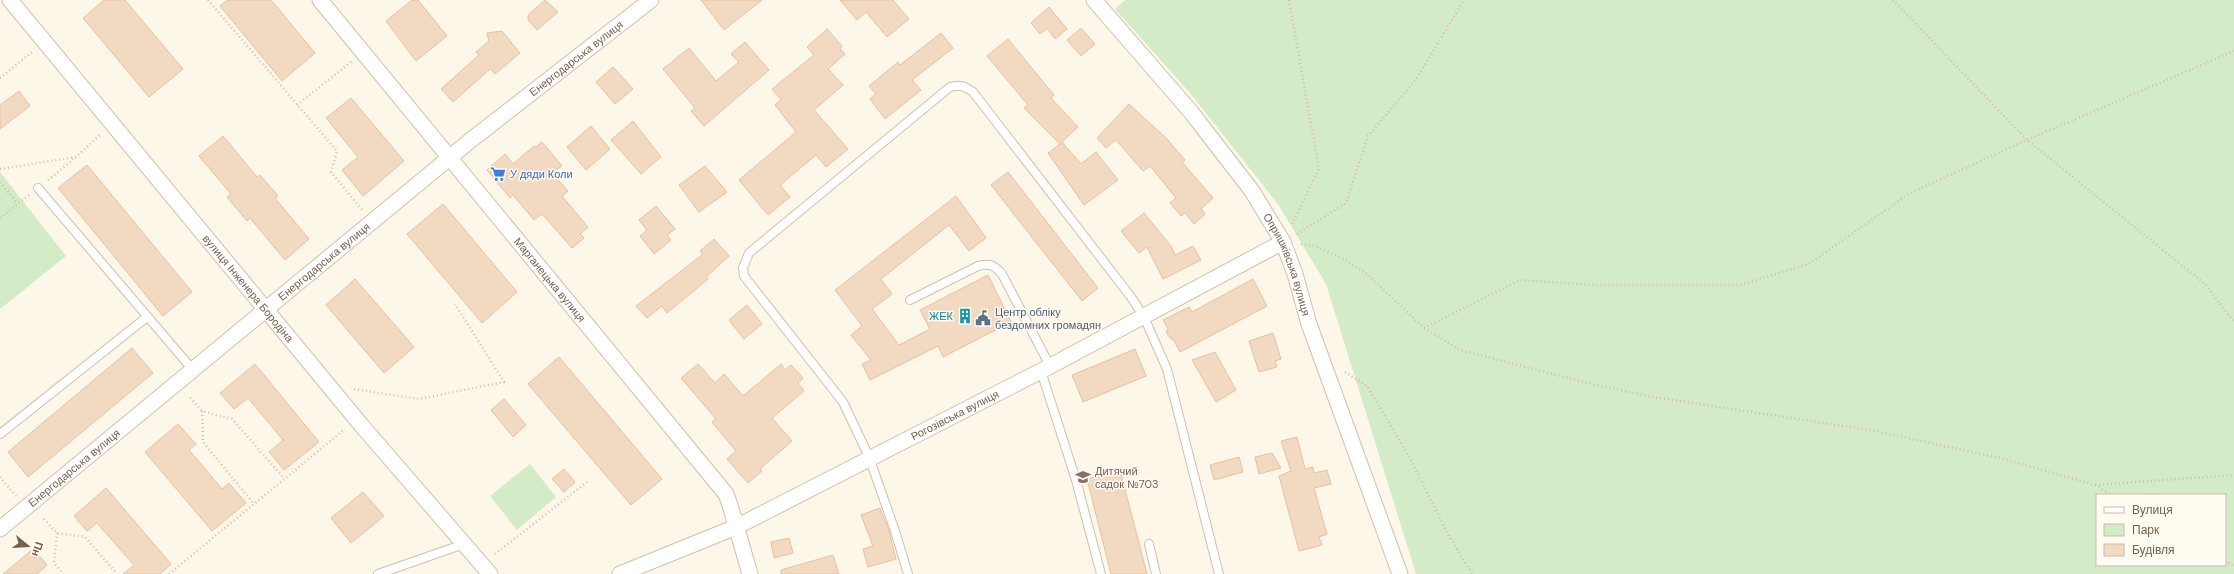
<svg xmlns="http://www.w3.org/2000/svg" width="2234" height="574" viewBox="0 0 2234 574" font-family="'DM Sans',sans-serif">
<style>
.green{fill:#d3ebc7;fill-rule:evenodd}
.building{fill:#f2d9c1;stroke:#e5c1a2}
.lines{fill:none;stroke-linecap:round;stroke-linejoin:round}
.lane-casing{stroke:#cfc0ae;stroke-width:10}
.street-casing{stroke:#cfc0ae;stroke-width:17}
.path{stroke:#d8bda4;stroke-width:2.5;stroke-dasharray:1 3;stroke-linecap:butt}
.lane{stroke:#fff;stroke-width:8}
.street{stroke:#fff;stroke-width:15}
.labels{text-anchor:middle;stroke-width:3;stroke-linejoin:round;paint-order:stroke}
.street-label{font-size:11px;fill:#78604c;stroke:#fffbf1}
.shop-label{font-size:11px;fill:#366cbe;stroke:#fffbf1;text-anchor:start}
.service-label{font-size:11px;fill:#4e5e75;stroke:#fffbf1;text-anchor:start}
.culture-label{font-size:11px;fill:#0d838f;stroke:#fffbf1;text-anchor:end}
.education-label{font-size:11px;fill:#785e54;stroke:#fffbf1;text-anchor:start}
</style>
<rect width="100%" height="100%" fill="#fdf7ea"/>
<path class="green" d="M1125,0H2234V574H1416L1326,284L1278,204L1190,93L1115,9ZM2097,495H2225V565H2097Z
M0,172L66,256L0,309Z
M530,464L556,497L517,530L490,496Z"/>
<path class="building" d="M104,0H125L183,69L149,97L83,18Z
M227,0H271L315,53L282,81L220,6Z
M412,0H418L447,36L416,61L386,21Z
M545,0L558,12L537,30L528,20V15Z
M701,0H762L724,30Z
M840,0H893L909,19L887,37L866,12L857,20Z
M1049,7L1067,29L1055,39L1047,28L1040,34L1031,23Z
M1081,28L1095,44L1081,56L1067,40Z
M827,29L842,46L840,49L845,54L828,69L843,85L814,110L848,149L826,167L816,155L780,185L790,197L768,215L739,180L796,132L775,105L781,100L772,89L814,55L807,47Z
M502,31L520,53L495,74L490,69L453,102L441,89L479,55L476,52L489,41L487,33Z
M941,33L953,48L912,80L921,90L885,119L870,99L876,94L869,86L898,62L900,65Z
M1008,39L1054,95L1051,98L1078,127L1062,142L1081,164L1096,152L1118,180L1084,205L1048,153L1060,144L1024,108L1028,105L987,56Z
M745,42L769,70L704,126L691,111L695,108L663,69L689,48L716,81L739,62L731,54Z
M613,67L633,89L615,104L596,82Z
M19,91L30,106L0,129V105Z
M351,98L404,161L363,196L342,170L358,157L326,118Z
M1129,104L1167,139L1185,160L1182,162L1213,198L1201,209L1205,214L1194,224L1185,213L1181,216L1170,203L1176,198L1150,166L1143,171L1116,140L1106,148L1097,138Z
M633,121L661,157L641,174L611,140Z
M591,126L610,149L586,170L567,147Z
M223,136L257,177L260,175L278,196L275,198L309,239L285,260L250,218L247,221L227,197L231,194L199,156Z
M542,142L562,166L552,173L568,191L562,196L588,227L580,234L584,238L572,248L542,214L534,220L513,195L510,198L487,170L505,154L513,164L534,146L536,147Z
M87,165L192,292L163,316L58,188Z
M705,166L727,192L699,212L679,185Z
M1008,172L1098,288L1082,301L991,185Z
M956,196L986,238L969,251L949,225L881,279L892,294L872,309L899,345L930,329L920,310L988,275L1011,322L943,357L938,346L870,380L862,364L871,360L851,335L862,326L835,290Z
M443,204L517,292L482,323L407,234Z
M656,206L675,229L667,235L671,240L654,254L640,236L647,230L639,220Z
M1144,213L1171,246L1175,255L1193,246L1201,260L1163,279L1147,247L1139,253L1121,231Z
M714,239L729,256L706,277L708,279L667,313L662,306L647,318L636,306L703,254L700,251Z
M355,279L414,347L384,373L326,305Z
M1253,279L1267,306L1180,352L1173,339L1170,338L1166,332L1168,329L1163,320L1189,307L1192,312Z
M747,305L762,324L744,339L729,320Z
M1273,333L1281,359L1275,361L1277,367L1259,372L1249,341Z
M132,348L153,373L28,477L8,452Z
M1135,349L1146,376L1083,402L1072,375Z
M1215,352L1236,390L1216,402L1192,360Z
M559,357L662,479L631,505L528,384Z
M255,364L319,442L284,470L269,452L283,440L248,398L234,409L220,393Z
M698,364L715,383L724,374L743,396L781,364L785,370L791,365L803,378L798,383L804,391L772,418L792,441L760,469L762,471L748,483L727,459L736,451L712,422L716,419L681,378Z
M504,399L526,425L513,437L491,410Z
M178,424L196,444L189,450L222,489L229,483L246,503L212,531L145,452Z
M1297,437L1305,469L1313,467L1314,473L1327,470L1331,484L1314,488L1327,534L1319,537L1322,545L1299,551L1279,476L1291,471L1281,441Z
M1272,453L1281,468L1259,474L1255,457Z
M1239,457L1243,472L1214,480L1210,465Z
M564,469L575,482L564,492L552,479Z
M1120,470L1147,574H1111L1087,479Z
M106,488L171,564L160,574H123L134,565L97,523L87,531L74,516Z
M363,492L384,516L351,543L331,518Z
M880,508L889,531L896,559L868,567L863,549L873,546L861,515Z
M789,538L793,553L774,558L771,542Z
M33,549L47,565L37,574H3Z
M833,555L839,574H781V570Z"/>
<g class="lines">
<g class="lane-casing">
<path id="lane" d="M38,188L193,370
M910,300L978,266C990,263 994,265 1002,274L1050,366
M1041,371L1076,480L1101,574
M0,434L147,317
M1149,544L1156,574
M378,574L464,544
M908,574L895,531L869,457L843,402L744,276L743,268L749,253L950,87C960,84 964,86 973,92L1131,297L1144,317L1167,369L1219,574"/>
</g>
<g class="street-casing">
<g id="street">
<path id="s1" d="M10,0L362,426L490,574"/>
<path id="s2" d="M320,0L726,494L730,505L750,574"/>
<path id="s3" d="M1094,0L1191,112L1252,191L1283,242L1295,274L1309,324L1400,574"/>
<path id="s4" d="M0,529L471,140L651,0"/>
<path id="s5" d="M620,574L736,527L1041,371L1283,242"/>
</g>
</g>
<path class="path" d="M208,0L337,151L331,172L362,210
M1289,0L1319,169L1292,224
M1893,0L2027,140L2205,284L2234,322
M0,78L32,52
M297,105L351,62
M0,169L76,157L101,134
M48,180L75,158
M0,182L17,203
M0,218L29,195
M1297,234L1346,203L1368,136L1415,81L1464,0
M1301,244L1315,246L1342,258L1367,274L1424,328L1460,350L1583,382L1653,397L1870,430L2000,458L2095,485L2112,495
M1424,328L1520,280L1594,285H1740L1809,264L1910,193L2027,140L2234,51
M1345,372L1367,386L1410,458L1449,536L1472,574
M354,389L419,399L504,382L455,304
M190,398L202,411L232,419L284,478
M202,411L203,442L254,504
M0,477L16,496
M2095,485L2234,475
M44,519L57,533L85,537L117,574
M57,533L54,563L63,574
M495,554L587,482
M2225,561L2234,566
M169,574L345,429"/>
<use href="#lane" class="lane"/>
<use href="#street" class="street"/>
</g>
<defs>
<g id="supermarket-bare" transform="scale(1.2)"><path d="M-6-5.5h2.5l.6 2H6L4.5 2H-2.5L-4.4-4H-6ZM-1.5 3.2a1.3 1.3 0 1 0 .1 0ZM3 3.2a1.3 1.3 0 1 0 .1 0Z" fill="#3f7fe0" stroke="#fffbf1" stroke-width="2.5" paint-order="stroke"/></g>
<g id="building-bare" transform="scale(1.2)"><path d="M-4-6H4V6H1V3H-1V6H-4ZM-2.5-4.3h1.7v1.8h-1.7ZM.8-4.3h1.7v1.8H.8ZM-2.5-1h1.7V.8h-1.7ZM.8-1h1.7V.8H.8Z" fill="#0f9aa8" stroke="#fffbf1" stroke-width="2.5" paint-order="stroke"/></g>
<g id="civic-bare" transform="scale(1.2)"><path d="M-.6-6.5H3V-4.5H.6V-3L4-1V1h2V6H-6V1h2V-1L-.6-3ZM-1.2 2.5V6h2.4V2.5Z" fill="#5c6f8a" stroke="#fffbf1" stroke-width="2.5" paint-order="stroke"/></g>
<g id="school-bare" transform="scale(1.2)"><path d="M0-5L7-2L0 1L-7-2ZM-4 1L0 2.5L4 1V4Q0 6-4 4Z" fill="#8d6e63" stroke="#fffbf1" stroke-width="2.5" paint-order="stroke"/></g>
</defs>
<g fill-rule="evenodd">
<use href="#supermarket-bare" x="498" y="174"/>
<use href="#building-bare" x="965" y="316"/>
<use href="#civic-bare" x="983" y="318"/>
<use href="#school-bare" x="1083" y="477"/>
</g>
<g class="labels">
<g class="street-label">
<text dy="4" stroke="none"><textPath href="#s4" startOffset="744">Енергодарська вулиця</textPath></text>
<text dy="4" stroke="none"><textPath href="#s4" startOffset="420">Енергодарська вулиця</textPath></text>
<text dy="4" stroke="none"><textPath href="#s3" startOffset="330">Опришківська вулиця</textPath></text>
<text dy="4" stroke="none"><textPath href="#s2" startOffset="362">Марганецька вулиця</textPath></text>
<text dy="4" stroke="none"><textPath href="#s1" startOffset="374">вулиця Інженера Бородіна</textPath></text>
<text dy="4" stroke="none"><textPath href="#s5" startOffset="371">Рогозівська вулиця</textPath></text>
<text dy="4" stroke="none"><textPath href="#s4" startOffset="96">Енергодарська вулиця</textPath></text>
</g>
<g class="shop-label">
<text x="510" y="178">У дяди Коли</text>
</g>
<g class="service-label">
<text x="995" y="316">Центр обліку<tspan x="995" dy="13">бездомних громадян</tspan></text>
</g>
<g class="culture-label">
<text x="953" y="320">ЖЕК</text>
</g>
<g class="education-label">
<text x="1095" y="475">Дитячий<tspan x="1095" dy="13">садок №703</tspan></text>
</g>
</g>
<rect x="2096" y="494" width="130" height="72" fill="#fffbf1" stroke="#c9bdaf"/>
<rect x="2104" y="507" width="20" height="6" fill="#ffffff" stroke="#c9bdaf"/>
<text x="2132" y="514" font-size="12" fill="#78604c">Вулиця</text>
<rect x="2104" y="524" width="20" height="12" fill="#d3ebc7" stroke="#c9bdaf"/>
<text x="2132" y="534" font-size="12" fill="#78604c">Парк</text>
<rect x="2104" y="544" width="20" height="12" fill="#f2d9c1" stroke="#c9bdaf"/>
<text x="2132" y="554" font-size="12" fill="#78604c">Будівля</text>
<g transform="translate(28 546) rotate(108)" stroke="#fffbf1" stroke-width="3" paint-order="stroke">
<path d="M0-3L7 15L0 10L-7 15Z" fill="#78604c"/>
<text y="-6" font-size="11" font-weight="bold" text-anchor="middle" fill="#78604c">Пн</text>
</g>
</svg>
